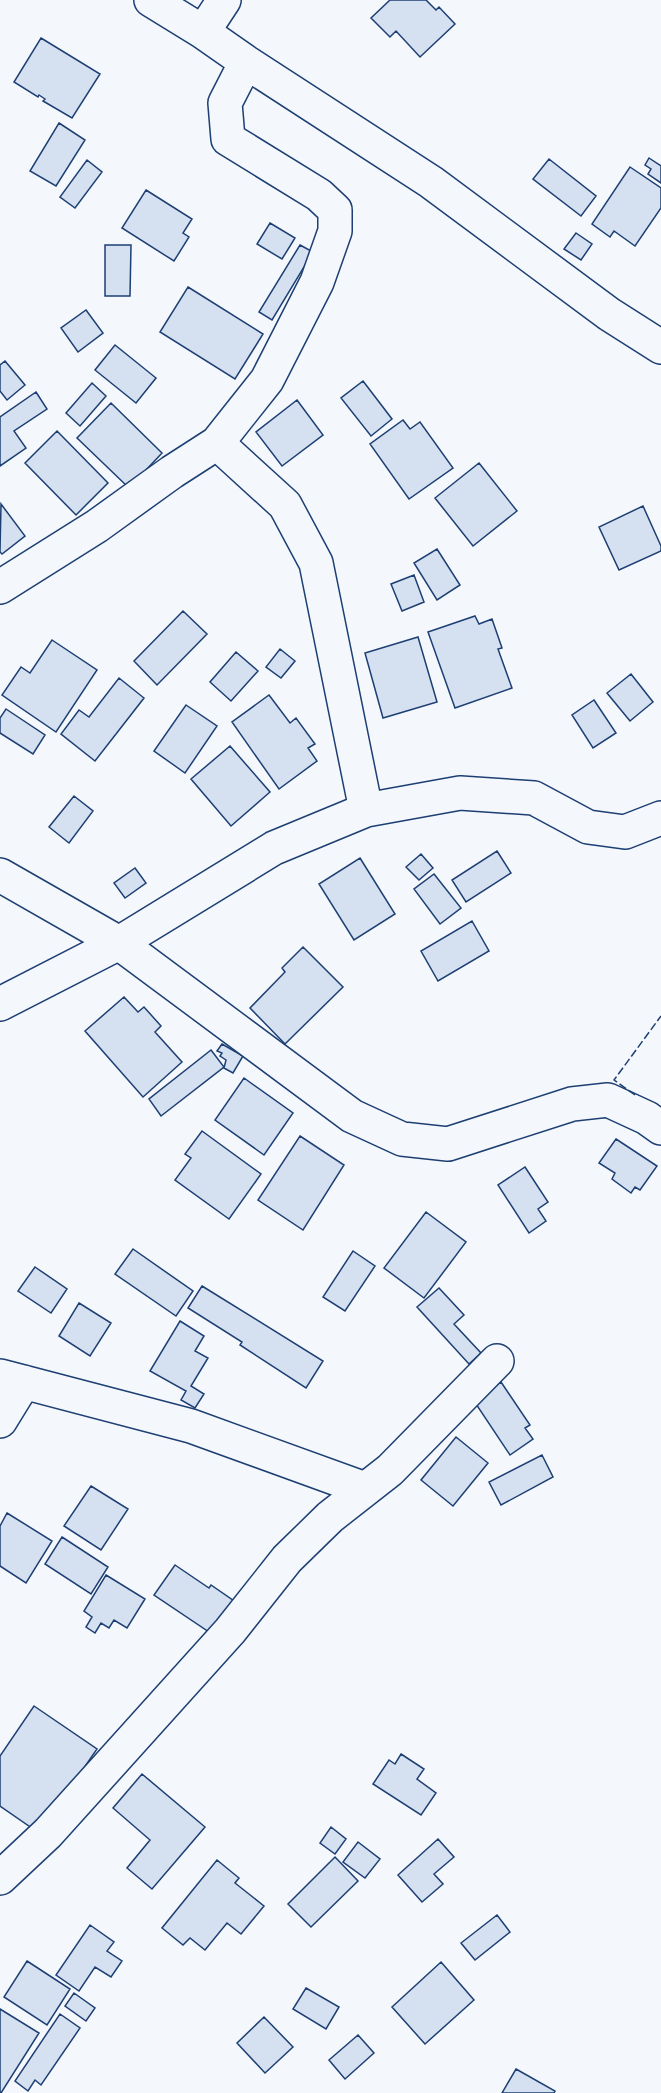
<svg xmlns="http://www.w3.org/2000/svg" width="661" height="2093" viewBox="0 0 661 2093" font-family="Raleway,sans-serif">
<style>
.building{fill:#d5e0f0;stroke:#1d3f73;stroke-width:1.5}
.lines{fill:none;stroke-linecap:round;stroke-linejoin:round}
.minor-casing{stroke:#1d3f73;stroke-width:36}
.minor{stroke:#f4f7fb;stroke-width:33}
.fence{stroke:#1d3f73;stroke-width:1.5;stroke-dasharray:8 3;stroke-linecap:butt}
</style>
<rect width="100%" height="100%" fill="#f4f7fb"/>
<path class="building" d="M390,0H426L436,10L439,7L455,24L420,57L396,31L390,37L371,18Z
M41,38L100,74L72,118L43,101L45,99L39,95L38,97L14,82Z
M59,123L85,140L56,186L30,171Z
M649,158L661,166V183L648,174L651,169L645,165Z
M549,159L596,196L581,216L533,179Z
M87,160L102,172L75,208L60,197Z
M630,167L661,188V208L635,246L614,231L610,237L592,224Z
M146,190L192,219L183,233L189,237L174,261L122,228Z
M270,223L295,238L282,259L257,244Z
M576,233L592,244L581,260L564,249Z
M105,245H131L130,296H105Z
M300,245L313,252L272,320L259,312Z
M188,287L263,334L235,379L160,332Z
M86,310L103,333L78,352L61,328Z
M115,345L156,378L136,403L95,370Z
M5,361L25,385L7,400L0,391V365Z
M363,381L392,419L371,436L341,398Z
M92,383L106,396L80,426L66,413Z
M36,392L47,409L14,431L26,448L0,466V417Z
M297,400L323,435L282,466L256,432Z
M111,403L162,453L129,488L77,438Z
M403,420L410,429L420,422L453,468L409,499L370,444Z
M57,431L108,483L76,515L25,463Z
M479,463L517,511L473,546L435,498Z
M1,504L25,536L2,554L0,552Z
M643,506L661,546V551L619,570L599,527Z
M437,549L460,585L437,600L414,563Z
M414,575L424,602L402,611L391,584Z
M183,611L207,634L157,685L134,661Z
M475,616L479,624L492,619L502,648L498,649L512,688L455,708L428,632Z
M418,637L437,702L383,718L365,653Z
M52,640L97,670L56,732L2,695L21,667L30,673Z
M280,649L295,661L281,678L266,667Z
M236,652L258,671L231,701L210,682Z
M631,674L653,702L630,721L607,693Z
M119,678L144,698L95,761L61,734L79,710L89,717Z
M269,695L290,723L296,718L315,744L308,748L317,761L279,789L232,722Z
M594,700L616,733L593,748L572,715Z
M186,705L217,726L185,773L154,751Z
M6,709L45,735L33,754L0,733V718Z
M230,746L270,792L231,826L191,779Z
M74,796L93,811L69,843L49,827Z
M497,851L511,873L466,902L452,880Z
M421,854L433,868L419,880L406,867Z
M360,858L395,914L354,940L319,884Z
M135,868L146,883L125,898L114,883Z
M434,874L461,908L440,924L414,889Z
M472,921L489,951L438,981L421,951Z
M303,947L343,987L285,1044L250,1008L285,972L282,968Z
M124,997L138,1012L144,1007L161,1026L155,1032L182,1062L143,1097L85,1031Z
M222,1044L243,1056L233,1073L224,1068L226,1060L220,1056L222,1053L217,1051Z
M211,1050L224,1067L161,1116L149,1099Z
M244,1078L293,1113L264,1155L215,1120Z
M202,1131L261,1174L229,1219L175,1180L191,1158L185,1154Z
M300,1136L344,1165L303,1230L258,1200Z
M616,1139L657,1166L640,1190L635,1187L631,1193L612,1179L615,1173L599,1163Z
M525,1167L548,1202L538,1209L546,1221L529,1233L498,1185Z
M426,1212L466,1242L424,1298L384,1268Z
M133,1249L193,1291L176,1316L115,1274Z
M353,1251L375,1266L345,1311L323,1297Z
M35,1267L67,1289L51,1313L18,1291Z
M202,1286L323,1361L306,1388L240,1345L242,1342L188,1308Z
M439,1288L464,1315L454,1324L481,1353L469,1364L417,1307Z
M79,1303L111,1323L90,1356L59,1336Z
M180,1321L204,1336L195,1351L208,1358L191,1386L204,1394L195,1408L181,1400L186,1391L150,1371Z
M501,1382L530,1425L525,1428L533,1439L510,1455L474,1401Z
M456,1437L488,1463L453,1506L421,1480Z
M542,1455L553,1477L501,1505L489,1482Z
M91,1486L128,1509L101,1550L64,1526Z
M7,1513L52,1541L26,1583L0,1566V1526Z
M62,1537L108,1567L91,1594L45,1564Z
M175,1565L209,1588L211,1585L237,1603L215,1636L154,1595Z
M106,1575L145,1599L127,1628L114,1620L109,1628L101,1623L95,1633L86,1627L92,1617L84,1611Z
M34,1706L97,1749L39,1833L0,1806V1756Z
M401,1754L424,1769L417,1779L436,1793L421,1815L373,1784L389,1760L395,1764Z
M142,1774L205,1827L152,1889L127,1868L150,1840L113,1808Z
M331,1827L346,1839L335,1854L320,1843Z
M438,1839L454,1857L434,1874L443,1884L422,1902L398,1875Z
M358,1842L380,1859L365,1878L343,1862Z
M335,1857L358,1881L311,1927L288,1904Z
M217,1860L239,1878L235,1883L264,1906L241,1934L227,1923L205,1950L190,1938L183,1945L162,1928Z
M497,1915L510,1932L475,1960L461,1943Z
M90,1925L114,1942L107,1951L122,1961L111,1977L95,1967L79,1991L56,1975Z
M27,1961L70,1989L47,2025L4,1997Z
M441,1962L474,2000L425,2044L392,2007Z
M306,1988L339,2007L326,2029L293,2009Z
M74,1993L95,2008L86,2021L65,2006Z
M0,2009L39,2033L1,2093L0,2092Z
M60,2014L80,2028L41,2085L35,2080L28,2091L15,2081Z
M264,2017L293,2047L265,2073L237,2043Z
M358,2035L374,2053L345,2079L329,2060Z
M516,2069L555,2091L554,2093H502Z"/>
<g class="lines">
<g class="minor-casing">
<path id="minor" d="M151,0L203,32L246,62L431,182L609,314L661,347
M203,32L224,0
M217,443L285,505L316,563L366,810
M0,587L97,526L172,472L217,443L267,380L317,282L335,231V210L319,195L228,139L225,103L246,62
M0,875L119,943L352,1116L402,1139L448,1144L572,1104L608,1100L647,1118L661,1128
M0,1004L119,943L274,848L366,810L460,793L534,798L588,827L625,832L661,818
M0,1376L191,1426L365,1489
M0,1421L24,1382
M0,1878L48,1833L230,1631L287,1559L330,1517L390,1470L497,1361"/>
</g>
<use href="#minor" class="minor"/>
<path class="fence" d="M635,1095L614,1080L661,1016"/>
</g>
</svg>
